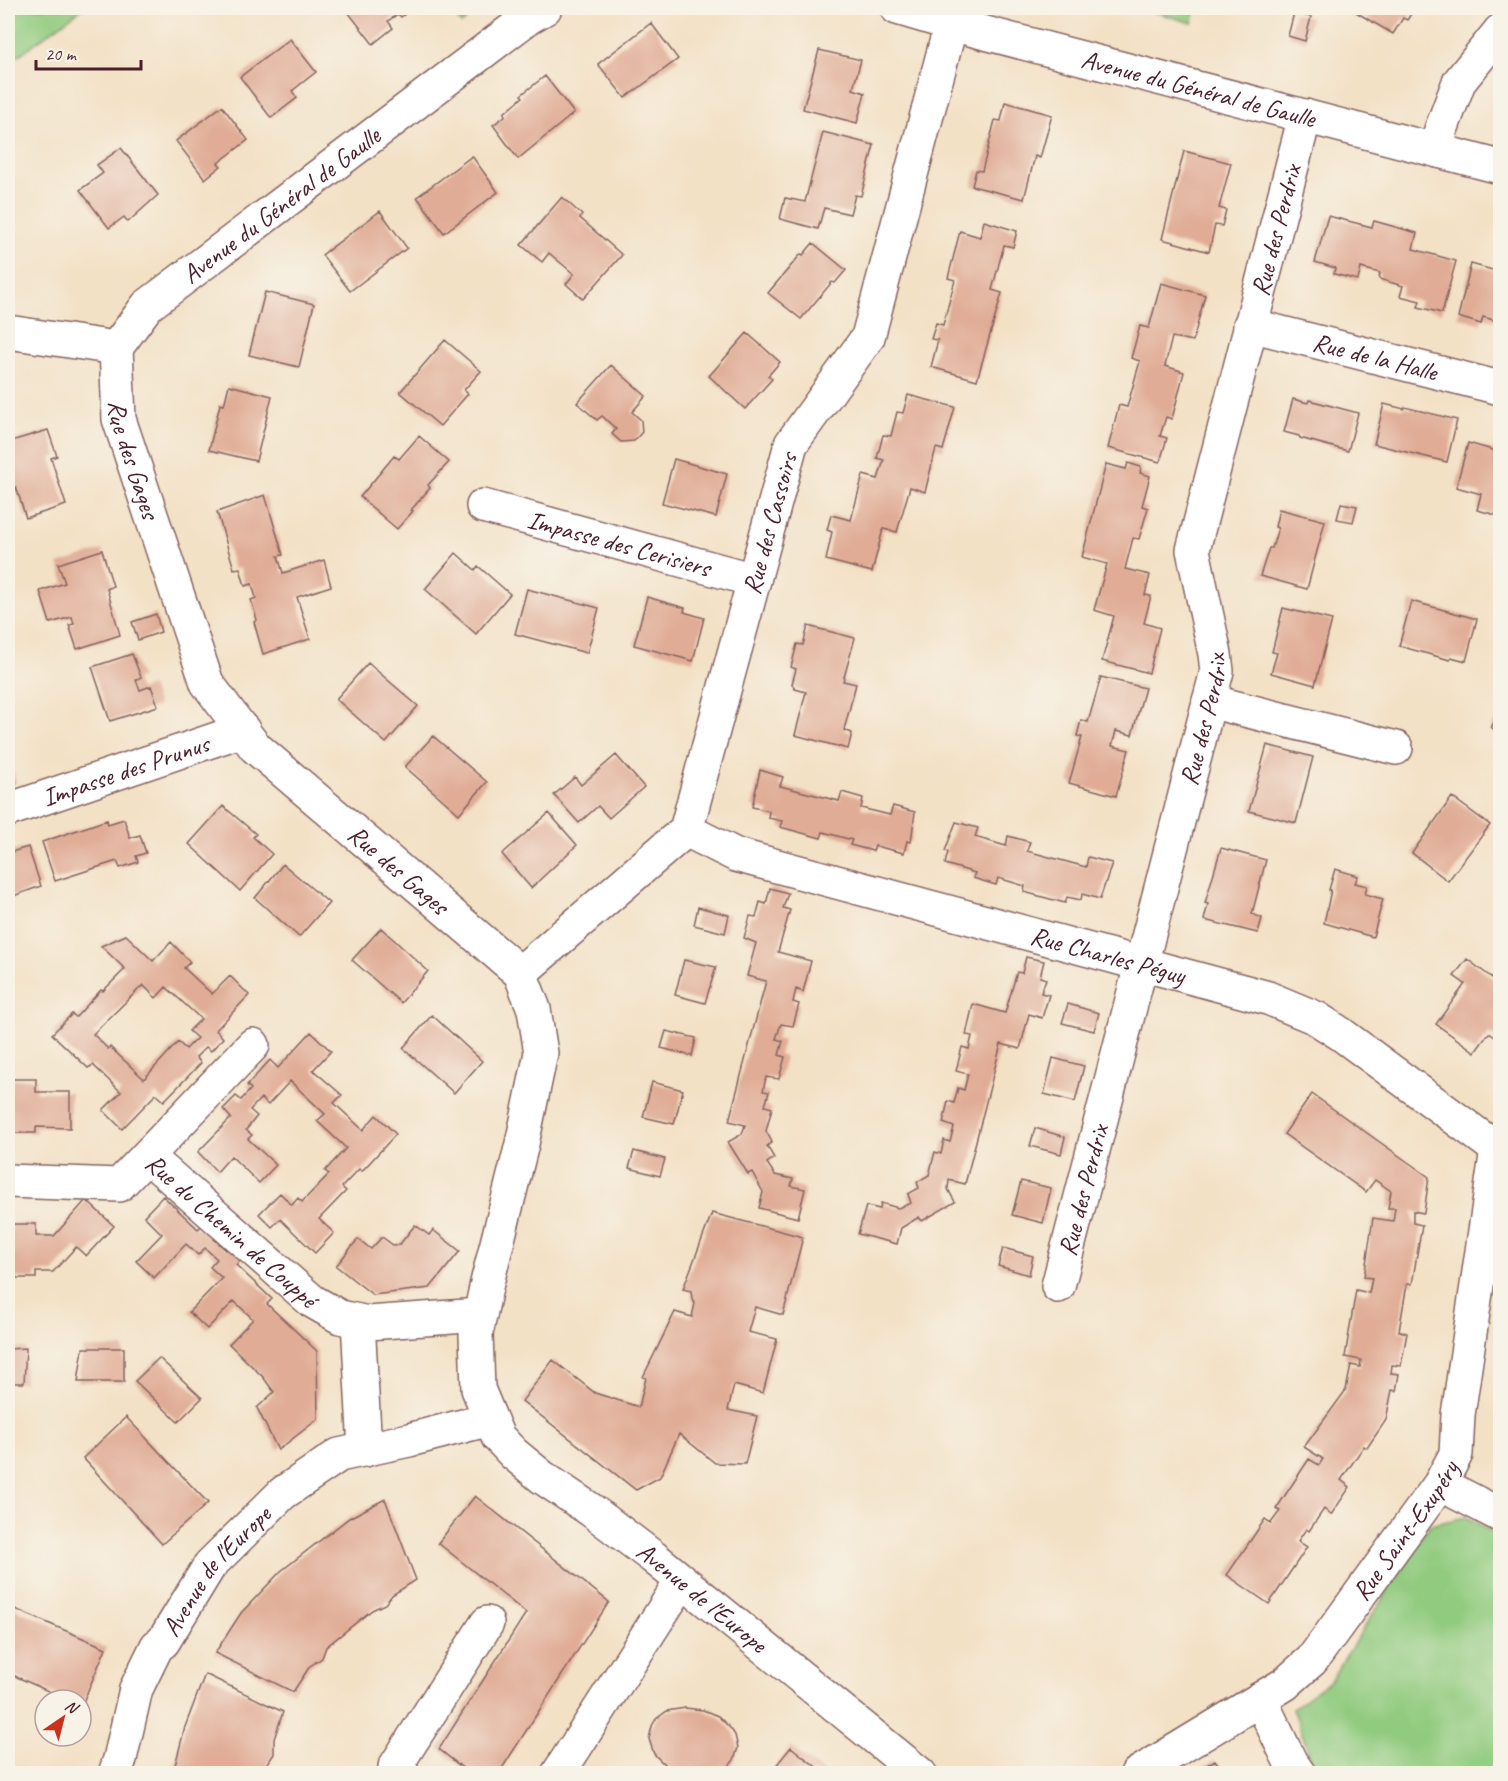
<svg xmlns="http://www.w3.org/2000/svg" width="1508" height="1781" viewBox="0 0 1508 1781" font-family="Caveat,sans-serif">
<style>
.green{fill:#91cb7f;stroke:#6e7555;stroke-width:1.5}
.building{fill:#e0ac95;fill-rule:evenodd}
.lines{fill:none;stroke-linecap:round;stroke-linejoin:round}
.minor-casing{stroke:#856361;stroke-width:36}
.minor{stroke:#fff;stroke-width:33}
.labels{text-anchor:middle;stroke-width:4.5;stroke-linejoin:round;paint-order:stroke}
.street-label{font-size:26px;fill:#4a1f2b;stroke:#f7f3e8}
</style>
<rect width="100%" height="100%" fill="#f7f3e8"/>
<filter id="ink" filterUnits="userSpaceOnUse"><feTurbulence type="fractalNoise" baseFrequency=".0167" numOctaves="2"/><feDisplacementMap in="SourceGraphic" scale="12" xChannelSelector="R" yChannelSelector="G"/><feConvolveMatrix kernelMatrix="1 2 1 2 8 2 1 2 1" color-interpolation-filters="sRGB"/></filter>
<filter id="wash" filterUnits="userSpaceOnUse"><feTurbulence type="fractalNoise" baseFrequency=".008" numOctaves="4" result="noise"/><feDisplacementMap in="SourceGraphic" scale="24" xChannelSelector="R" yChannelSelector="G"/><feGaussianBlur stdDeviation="1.35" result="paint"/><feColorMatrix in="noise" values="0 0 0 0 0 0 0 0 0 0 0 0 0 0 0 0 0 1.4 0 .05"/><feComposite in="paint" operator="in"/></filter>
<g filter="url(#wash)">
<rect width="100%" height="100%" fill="#f3e1c6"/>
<path class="green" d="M8,8H83L8,63Z
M450,8H482L461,24Z
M1141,8H1196L1192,23Z
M1466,1517L1500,1536V1773H1316L1293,1708L1330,1681L1430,1525Z"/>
<g id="blocks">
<path class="building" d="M345,8H413L401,17L398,14L388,21L393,28L373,44Z
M1356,8H1415L1407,20L1403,18L1393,34L1354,11Z
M1294,13L1311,17L1305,41L1288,36Z
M651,23L678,59L625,98L598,64Z
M290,39L316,72L292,91L297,98L271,118L240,77Z
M819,50L861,60L853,89L865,93L857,123L803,109Z
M545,76L574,113L518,159L493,125L505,116L504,113L523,97L521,95Z
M1005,102L1052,115L1040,158L1035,156L1024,199L972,186L976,170L982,171L995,120L1001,121Z
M222,106L248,140L218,163L221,166L205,179L176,141Z
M823,132L874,145L861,196L855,195L850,214L824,208L818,229L780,219L785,198L805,202Z
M121,148L158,195L128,222L124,217L109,228L80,190L103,173L97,165Z
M1184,151L1231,163L1219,208L1226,210L1222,226L1215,225L1209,252L1162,239Z
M472,156L498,192L444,233L417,197Z
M562,197L582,215L580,218L622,255L583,299L566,284L574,274L549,253L542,262L521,245Z
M380,211L407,248L350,291L322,255Z
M1328,216L1372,227L1374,221L1417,233L1413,249L1456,261L1442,313L1418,307L1420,301L1400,296L1403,286L1379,279L1380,273L1361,268L1358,280L1334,274L1335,268L1315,262Z
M984,221L1017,231L1013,247L1004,245L992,290L1002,293L977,380L931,367L938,340L931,339L936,323L943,325L955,280L948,278L960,231L980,237Z
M813,243L846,270L835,283L832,282L801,319L768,293L801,254L803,255Z
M1471,264L1500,272V322L1483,317L1481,324L1458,317Z
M1161,283L1205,295L1193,341L1172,337L1165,366L1184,372L1172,419L1166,417L1160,436L1167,438L1160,462L1108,448L1119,405L1127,407L1140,361L1131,358L1140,326L1149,328Z
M265,292L314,304L299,367L249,355Z
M747,333L780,362L768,376L772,379L745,409L709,376Z
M445,340L481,371L464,390L468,394L440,426L400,392Z
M611,365L646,396L632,412L641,420L642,432L634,441L621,442L612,434L616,429L602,416L597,420L577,403Z
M229,385L272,396L256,461L209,450L220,404L224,405Z
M908,395L955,407L943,450L936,448L925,492L910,487L897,532L883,529L872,572L826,560L832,532L827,530L831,515L851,520L863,475L878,479L884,460L877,458L883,435L891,436L897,412L903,413Z
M1293,399L1308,403L1309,400L1358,413L1348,451L1300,438L1299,436L1284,432Z
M1384,404L1404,409L1405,407L1457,420L1447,462L1374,444Z
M48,430L57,456L51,458L66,505L26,518L16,487L12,488L8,474V468L13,467L8,450V442Z
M419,436L449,462L428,485L430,488L411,510L413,511L397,529L360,497L394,456L399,459Z
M1468,443L1500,452V516L1477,510L1481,494L1456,487Z
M674,459L727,474L716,517L662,503Z
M1128,463L1141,467L1140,473L1150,476L1142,506L1148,508L1139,539L1133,538L1125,569L1150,575L1145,595L1151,596L1144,623L1160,628L1149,673L1102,661L1114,616L1094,610L1107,564L1082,557L1106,464L1126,469Z
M265,495L283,555L278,556L283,573L324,560L331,586L297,597L310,639L263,654L254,622L257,620L251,600L256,598L252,584L245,586L240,568L234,569L217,512Z
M1341,503L1357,506L1353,522L1337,519Z
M1279,509L1325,521L1307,589L1260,576L1269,548H1272L1278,528L1275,527Z
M102,550L113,586L107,589L120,635L77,649L69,625L74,624L72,617L50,623L40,591L65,583L58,564Z
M456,553L475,570L478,566L510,594L476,634L425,589Z
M527,589L599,608L587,653L515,634Z
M647,597L685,608L684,612L704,618L693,661L634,645Z
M1411,601L1477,619L1466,661L1451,657L1450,660L1399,646Z
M1283,608L1332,620L1315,685L1271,673L1277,653L1272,652Z
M156,614L161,632L138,640L132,622Z
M808,626L855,638L843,681L856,684L844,730L852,733L848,749L795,735L806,692L795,689L792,684L796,669L791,667L797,644L803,645Z
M132,654L141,677L136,680L140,690L151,686L158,706L110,721L92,667Z
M368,663L418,706L386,743L336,699Z
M1101,677L1145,688L1132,735L1116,731L1112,746L1129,750L1116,796L1069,783L1082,737L1077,736L1081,720L1088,722Z
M1500,714V735L1491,727Z
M433,736L487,782L459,814L405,767Z
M1267,745L1313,757L1296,823L1249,811Z
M616,755L644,787L609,818L598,806L579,823L554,795L575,777L581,785Z
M8,756L16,782L12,785L17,799L8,802Z
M760,770L783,777L780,786L839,801L842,792L863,798L861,808L890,815L893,806L915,812L911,842L907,841L904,853L875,846L873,851L850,845L852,840L823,832L821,838L780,827L782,821L768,818L769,811L752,807Z
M1452,797L1490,825L1448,881L1412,853Z
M223,806L256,834L253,837L272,854L240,891L189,844Z
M549,813L577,845L531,888L502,854Z
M124,819L130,838L140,835L146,853L136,856L138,862L120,868L117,861L55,881L42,842L107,820L108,824Z
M956,822L978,828L975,837L1006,846L1008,836L1030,842L1027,851L1086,867L1088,857L1112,863L1100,899L1082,894L1081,900L1067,897L1065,903L1024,892L1025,886L998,878L996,885L973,878L975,873L945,864L948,852L945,851Z
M28,847L41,886L8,898V853Z
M1221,848L1266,860L1252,914L1262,918L1258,933L1204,920L1208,904L1205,903Z
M283,864L329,903L299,937L255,898Z
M1335,869L1358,876L1355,883L1367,886L1365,894L1383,899L1373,937L1324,923L1331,890H1329Z
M770,888L788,893L783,908L790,910L778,952L811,961L803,992L796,989L793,1002L799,1004L793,1026L781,1024L776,1039L783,1041L779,1055L785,1057L779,1079L766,1077L763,1091L769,1092L765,1106L772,1108L766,1131L772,1142L767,1146L774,1158L767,1163L775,1175L793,1179L791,1186L805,1189L798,1218L759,1208L763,1192L752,1172L748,1174L728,1142L742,1134L745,1125L729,1121L766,981L747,976L756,943L744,938L750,916L756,917L760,902L766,904Z
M698,907L729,915L725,933L694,925Z
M381,928L428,971L401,1003L352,960Z
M126,935L153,961L171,942L190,962L184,968L212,994L230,976L249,995L216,1030L223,1038L211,1051L206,1047L196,1057L201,1063L164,1101L156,1094L122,1129L103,1110L121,1092L93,1065L88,1068L52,1034L72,1014L76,1017L101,990L103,991L125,969L101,946ZM143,985L156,998L166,987L201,1019L189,1031L197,1038L186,1049L178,1042L144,1079L110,1047L108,1049L93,1034Z
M1026,957L1044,961L1040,977L1046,979L1041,993L1049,995L1042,1018L1029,1014L1020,1049L1001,1044L965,1184L949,1180L948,1189L955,1202L922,1221L919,1217L901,1228L897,1244L858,1234L866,1206L880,1209L881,1203L898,1208L911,1203L908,1194L919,1188L917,1182L929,1175L935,1152L941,1154L944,1140L950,1142L954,1127L943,1123L948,1101L954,1103L958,1088L964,1090L968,1074L956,1071L962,1047L969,1049L972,1036L966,1035L973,1004L1005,1013L1017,972L1022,973Z
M1467,959L1500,984V1030L1495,1037L1489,1033L1475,1052L1436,1024L1465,984L1454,976Z
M684,960L716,967L705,1003L675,995Z
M1068,1004L1099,1013L1094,1031L1062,1023Z
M432,1015L482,1061L454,1093L403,1048Z
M666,1031L696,1038L692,1056L661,1048Z
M311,1032L331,1051L313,1070L342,1095L334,1103L363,1130L376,1115L396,1134L362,1171L359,1169L342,1187L346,1191L319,1219L334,1233L315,1253L280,1219L272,1227L259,1214L280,1193L292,1205L298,1198L302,1202L329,1174L325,1171L346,1148L317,1121L325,1114L290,1081L268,1105L261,1098L250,1110L257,1116L246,1130L252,1135L248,1139L276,1165L259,1183L231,1156L217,1172L198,1152L231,1118L223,1109L236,1096L241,1100L251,1089L247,1085L270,1060L278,1068Z
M1053,1058L1084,1066L1075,1102L1044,1094Z
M8,1079H36V1092H70V1128L36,1127V1133H8Z
M652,1082L683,1090L674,1124L643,1117Z
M1312,1094L1429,1177L1424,1213L1413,1211V1223L1422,1225L1412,1284H1407L1399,1331L1407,1333L1401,1366L1392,1365L1391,1373L1399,1374L1396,1391L1392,1390L1386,1420L1367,1448L1364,1446L1341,1480L1350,1487L1331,1515L1324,1509L1309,1531L1306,1529L1298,1541L1307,1547L1269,1604L1227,1575L1265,1519L1271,1523L1280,1511L1276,1509L1309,1459L1319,1465L1323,1459L1304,1447L1346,1390L1351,1365L1360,1367L1361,1360L1345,1357L1356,1290L1369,1293L1372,1278L1364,1277L1373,1218L1393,1221L1395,1208H1388L1391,1191L1375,1180L1366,1192L1284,1134Z
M1035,1128L1065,1137L1061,1154L1030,1146Z
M634,1151L665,1159L660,1176L629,1168Z
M1021,1181L1051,1188L1043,1223L1012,1215Z
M163,1196L198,1229L206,1222L219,1234L214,1239L226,1250L231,1245L244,1257L236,1265L272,1299L267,1304L317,1351L318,1419L278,1450L257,1408L274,1392L263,1377L229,1344L253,1319L234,1301L207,1329L189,1312L222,1278L210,1267L217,1259L205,1248L198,1255L186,1244L154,1278L136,1261L162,1234L144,1216Z
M86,1200L114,1226L86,1256L76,1247L53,1272H36V1278H8V1224H36V1236H54Z
M712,1213L803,1237L783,1315L755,1307L748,1332L777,1339L763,1393L734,1385L728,1410L757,1416L745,1464L715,1463L679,1434L660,1477L636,1490L522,1401L553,1360L595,1393L639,1407L646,1378L643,1377L675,1312L692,1317L695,1303L692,1299L691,1291L683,1289Z
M415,1225L429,1235L433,1230L460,1251L430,1288L373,1295L336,1266L358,1239L371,1249L382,1237L393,1245L400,1244Z
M1003,1248L1033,1256L1029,1275L998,1266Z
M26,1348L24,1383H8V1349Z
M83,1348H124V1382H78Z
M159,1358L202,1398L178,1422L135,1381Z
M126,1417L208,1503L162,1544L83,1458Z
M475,1496L609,1602L499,1773H469L439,1749L526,1613L438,1543Z
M385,1499L416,1580L392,1595L385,1604L372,1610L326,1647L322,1658L310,1666L293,1692L215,1653L241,1613L281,1571L349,1518Z
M8,1606L106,1648L81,1707V1700H68L8,1673Z
M205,1674L283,1712L274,1739V1754L268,1763L265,1773H173L185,1727Z
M685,1708L703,1710L718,1716L731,1729L735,1735L738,1748L734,1760L725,1771L719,1773H679L668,1768L654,1754L649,1739L652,1726L656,1719L667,1711Z
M791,1747L824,1773H770Z
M1215,1760L1225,1773H1194Z"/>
</g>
</g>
<g filter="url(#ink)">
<use href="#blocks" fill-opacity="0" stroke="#856361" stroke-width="1.5"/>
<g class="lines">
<g class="minor-casing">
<g id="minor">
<path id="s1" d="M897,8L951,24L1500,167"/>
<path d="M1438,151L1441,130L1459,82L1500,31"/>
<path id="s2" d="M1250,325L1500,388"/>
<path d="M8,332L116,348"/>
<path id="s3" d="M116,348L119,419L207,683L255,747L520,973L534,1009L541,1053L522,1144L487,1283L476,1334L478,1389L498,1437L514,1454L542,1477L591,1510L653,1557L920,1774"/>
<path id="s4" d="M116,348L147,306L529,17L545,8"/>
<path id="s5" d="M483,506L754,580"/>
<path d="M1209,701L1396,748"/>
<path id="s6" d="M8,810L243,730"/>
<path id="s7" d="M686,830L736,855L1268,998L1316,1018L1341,1034L1497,1149"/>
<path id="s8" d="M520,973L686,830L791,444L868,337L951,24"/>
<path d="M147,1156L253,1045"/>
<path id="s9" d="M8,1181L119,1185L147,1156L312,1301L340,1317L368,1323L480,1315"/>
<path id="s10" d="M1058,1286L1217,671L1215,654L1193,550L1305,116"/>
<path d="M358,1321L365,1450"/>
<path d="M1440,1484L1500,1515"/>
<path d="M1260,1699L1290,1761L1299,1774"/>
<path id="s11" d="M115,1774L120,1759L136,1689L157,1646L163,1642L210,1565L283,1493L339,1455L409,1440L490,1419"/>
<path d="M403,1774L395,1767L487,1623"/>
<path d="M558,1774L682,1581"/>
<path id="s12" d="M1137,1774L1285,1684L1312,1660L1440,1484L1456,1454L1458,1415L1497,1149L1500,1144"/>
</g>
</g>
<use href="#minor" class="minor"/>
</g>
</g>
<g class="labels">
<g class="street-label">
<text dy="9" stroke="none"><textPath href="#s1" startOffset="312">Avenue du Général de Gaulle</textPath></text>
<text dy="9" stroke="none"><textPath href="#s4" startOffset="220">Avenue du Général de Gaulle</textPath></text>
<text dy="9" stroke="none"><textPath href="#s10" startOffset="1089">Rue des Perdrix</textPath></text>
<text dy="9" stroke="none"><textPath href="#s2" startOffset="129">Rue de la Halle</textPath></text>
<text dy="9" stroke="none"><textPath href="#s3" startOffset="114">Rue des Gages</textPath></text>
<text dy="9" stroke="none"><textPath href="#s8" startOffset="537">Rue des Cassoirs</textPath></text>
<text dy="9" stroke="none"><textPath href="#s5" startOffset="141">Impasse des Cerisiers</textPath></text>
<text dy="9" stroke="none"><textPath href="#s10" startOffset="585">Rue des Perdrix</textPath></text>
<text dy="9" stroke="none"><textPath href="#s6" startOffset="124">Impasse des Prunus</textPath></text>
<text dy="9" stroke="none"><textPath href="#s3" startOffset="618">Rue des Gages</textPath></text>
<text dy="9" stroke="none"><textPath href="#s7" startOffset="441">Rue Charles Péguy</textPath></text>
<text dy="9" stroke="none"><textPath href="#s10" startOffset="99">Rue des Perdrix</textPath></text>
<text dy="9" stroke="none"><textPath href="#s9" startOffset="264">Rue du Chemin de Couppé</textPath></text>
<text dy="9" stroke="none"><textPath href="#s12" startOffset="369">Rue Saint-Exupéry</textPath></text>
<text dy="9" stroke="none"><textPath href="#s11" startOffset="232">Avenue de l'Europe</textPath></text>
<text dy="9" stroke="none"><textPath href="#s3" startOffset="1516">Avenue de l'Europe</textPath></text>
</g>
</g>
<rect width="1508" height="1781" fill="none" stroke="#f7f3e8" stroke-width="30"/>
<g transform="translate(63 1718) rotate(35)"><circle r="28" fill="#f7f3e8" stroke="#b29e9c" stroke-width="1.5"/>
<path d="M0-4.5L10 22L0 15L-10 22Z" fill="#c8321e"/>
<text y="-9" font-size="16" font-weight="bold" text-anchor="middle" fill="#4a1f2b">N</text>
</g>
<path d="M36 60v9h105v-9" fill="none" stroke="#4a1f2b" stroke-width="3"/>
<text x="45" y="60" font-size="18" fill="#4a1f2b" stroke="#f7f3e8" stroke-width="4.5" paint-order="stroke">20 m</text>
</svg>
